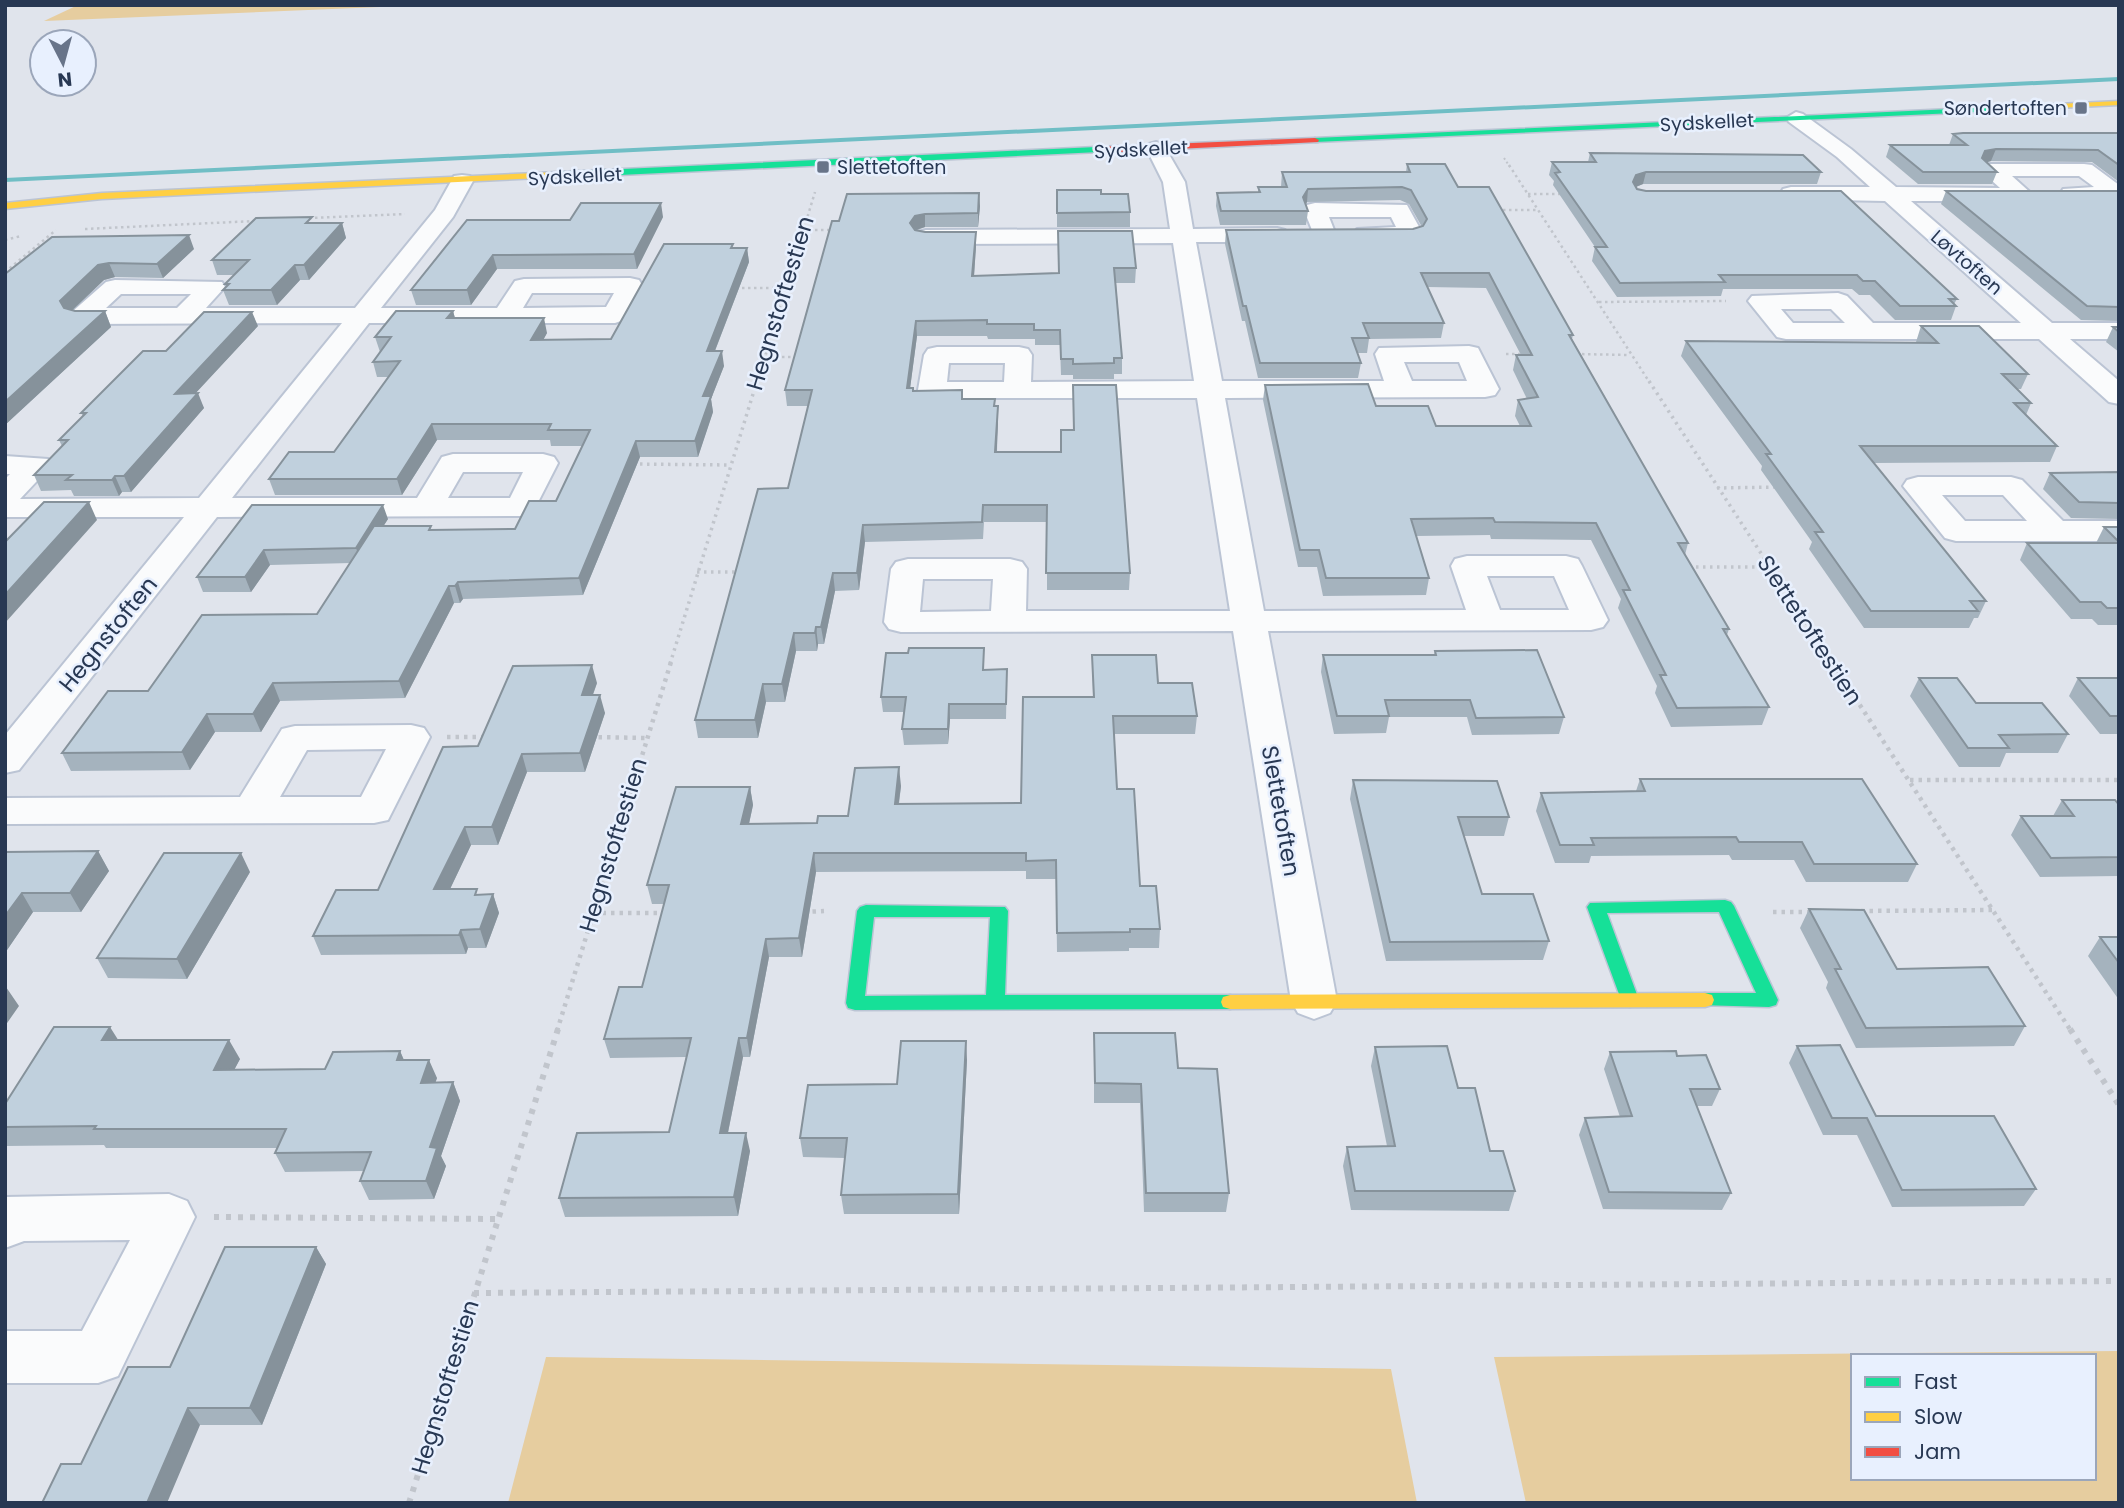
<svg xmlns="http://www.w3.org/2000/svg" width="2124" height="1508" viewBox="0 0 2124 1508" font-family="Poppins,sans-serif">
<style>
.green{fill:#e6cd9f;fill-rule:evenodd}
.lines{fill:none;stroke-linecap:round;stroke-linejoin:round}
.stream{fill:#70bec5;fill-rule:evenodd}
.street-casing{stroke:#bbc4d4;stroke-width:4}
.fast-casing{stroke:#bbc4d4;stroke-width:3}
.slow-casing{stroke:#bbc4d4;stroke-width:3}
.jam-casing{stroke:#bbc4d4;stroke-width:3}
.path-far4{stroke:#c1c5cc;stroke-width:2;stroke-dasharray:2 2.5;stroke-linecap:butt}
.path-far3{stroke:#c1c5cc;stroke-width:2.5;stroke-dasharray:2.5 3.5;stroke-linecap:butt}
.path-far2{stroke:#c1c5cc;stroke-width:3.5;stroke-dasharray:2.5 4.5;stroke-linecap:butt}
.path-far1{stroke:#c1c5cc;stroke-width:4.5;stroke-dasharray:3.5 5;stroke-linecap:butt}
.path{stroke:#c1c5cc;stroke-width:6;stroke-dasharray:5 7;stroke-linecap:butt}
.street{fill:#fafbfc;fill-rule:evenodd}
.fast{fill:#16e098;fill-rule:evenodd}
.slow{fill:#ffcf43;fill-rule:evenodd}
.jam{fill:#f24e42;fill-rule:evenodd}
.wall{fill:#a5b3be}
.shaded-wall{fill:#86929b}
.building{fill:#c0d0dd;stroke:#86929b;stroke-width:2}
.poi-dot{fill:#687489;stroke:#e8f0fe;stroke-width:2.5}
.labels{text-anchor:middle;stroke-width:5;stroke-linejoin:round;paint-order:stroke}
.far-poi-label{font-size:19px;fill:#283853;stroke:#e8f0fe;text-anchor:end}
.far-street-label{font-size:19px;fill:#283853;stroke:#e8f0fe}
.street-label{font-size:23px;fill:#283853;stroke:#e8f0fe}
</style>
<rect width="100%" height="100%" fill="#e0e4ec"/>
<path class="green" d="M78,5H428L44,21Z
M2119,1351V1503H1526L1494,1357ZM1853,1356H2094V1478H1853Z
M546,1357L1391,1369L1417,1503H508Z"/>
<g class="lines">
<path class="stream" d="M2119,77V81L5,182V178Z"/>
<g class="street-casing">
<path id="street" d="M1796,112L1803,114L1851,149L1896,187L2000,188L1980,170L1983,165L1991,164H2084L2092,165L2119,185V200L2063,199L2060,194L2063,189L2094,187L2079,176H2012L2032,194L2029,199L2021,201L2008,194L2005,199L1997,201H1911L2052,323H2119V339H2070L2119,381V404L2109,402L2039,339H1786L1777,337L1748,301L1752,296L1838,293L1847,296L1873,323H2021L1885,201L1783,199L1780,194L1783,189L1791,187H1870L1837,157L1789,122L1786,118ZM1781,309H1831L1845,323H1793Z
M1156,142L1163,144L1185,182L1193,229L1277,228L1285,230L1289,235L1285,240L1277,242H1196L1222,381H1384L1375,354L1379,348L1469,346L1478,348L1499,389L1495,395L1485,397L1225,398L1264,611L1466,610L1451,566L1455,559L1467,556H1566L1578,559L1582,566L1608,620L1603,627L1591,630L1268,631L1337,1001L1330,1013L1314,1019L1298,1013L1291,1001L1233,631L901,632L889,629L884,622L891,569L896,562L908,559H1010L1022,562L1027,569L1026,611H1230L1197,398H932L922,396L918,390L924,355L928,349L937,347H1019L1028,349L1032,355L1031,382L1194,381L1173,243L926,244L918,242L914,237L918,232L926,230L1170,229L1163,182L1146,148L1149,144ZM1404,362H1459L1467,381H1412ZM949,363H1005L1004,382H947ZM1487,576H1554L1569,610H1500ZM923,579H993L991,611L920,612Z
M462,175L470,176L473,181L453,217L381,308H497L515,281L524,279L630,278L639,280L642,285L624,320L615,323H369L232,498H417L442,457L453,454H543L554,457L558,463L532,514L521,516L217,517L19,770L5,773V735L184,517H5V479L10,474H5V456L48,459L52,465L20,499L199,498L342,323L82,324L73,321L69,316L73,311L106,282L115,280L222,282L225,287L206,308H355L435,210L454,176ZM532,293H614L606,307L523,308ZM121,294H191L177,308H106ZM463,472H523L510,498H448Z
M1315,203L1407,205L1423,234L1419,239C1401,243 1375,243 1357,239L1353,234L1357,229L1396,227L1391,217H1329L1336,235L1332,240H1316L1304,210L1307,205Z
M1918,477H2011L2022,480L2063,521H2119V541H1956L1945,538L1903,486L1907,480ZM1942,495H2003L2027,521H1965Z
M411,725L424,728L430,737L388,820L374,823L5,824V798L240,797L282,729L295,726ZM386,749L361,797H280L307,750Z
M169,1194L187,1201L195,1217L118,1376L98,1383H5V1331H82L130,1240L24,1241L5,1248V1197Z"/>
</g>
<g class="fast-casing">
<path id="fast" d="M1996,107L1999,111L1315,142L1311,140L1315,138Z
M1096,147L1100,150L1099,152L558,178L554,175L558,172Z
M1725,900L1731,902L1734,906L1778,1000L1776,1005L1769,1007L1698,1005L1696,1000L1698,995L1705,993H1756L1719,912L1607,913L1639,1000L1637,1005L1630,1007L1623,1005L1587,907L1590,903Z
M866,905L1005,907L1008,911L1005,995H1230L1237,997L1239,1002L1237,1007L1230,1009L855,1010L848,1008L846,1003L857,911L860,907ZM874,917H990L986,995L865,996Z"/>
</g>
<g class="slow-casing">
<path id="slow" d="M2119,101V105L1996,111L1992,109L1996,107Z
M558,172L561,173V177L102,199L5,209V203L102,193Z
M1705,993L1712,995L1714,1000L1712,1005L1705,1007L1230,1009L1223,1007L1221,1002L1223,997L1230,995Z"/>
</g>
<g class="jam-casing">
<path id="jam" d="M1315,138L1319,140L1318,142L1096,153L1092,150L1096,147Z"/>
</g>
<path class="path-far4" d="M1504,158L1510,167"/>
<path class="path-far3" d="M1509,165L1650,383
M1528,194H1561
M1497,210H1537
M309,218L405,214
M85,229L255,221
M803,230H834
M5,240L21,236
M5,272L56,230
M736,288H785
M1599,302L1726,301
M1506,354H1525
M1576,354L1630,355
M764,357H798
M757,383L815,192"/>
<path class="path-far2" d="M1649,381L1833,664
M633,464L730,465
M1717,488L1779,487
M1689,567H1768
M697,572H738
M670,664L757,381"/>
<path class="path-far1" d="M1832,662L2071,1031
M447,737H487
M590,737L646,738
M1910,780H2119
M1861,911L1992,910
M804,912L824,911
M1773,912H1813
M594,913H666
M557,1031L671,662"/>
<path class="path" d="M2070,1029L2119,1105
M214,1217L496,1219
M474,1293L2119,1281
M409,1503L558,1029"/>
<use href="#street" class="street"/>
<use href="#fast" class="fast"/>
<use href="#slow" class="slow"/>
<use href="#jam" class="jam"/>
</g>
<path class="wall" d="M2119,133V182L2092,162L1991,161L1987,162L1997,172L1992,184H1918L1886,157L1890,145H1949L1953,134Z
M1590,153L1821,172L1817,184H1643L1636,187L1637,189L1957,299L1954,304L1956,306L1951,320H1895L1870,295H1859L1852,289H1723L1721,296L1617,297L1592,261L1595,247L1553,185L1554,181L1549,175L1552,162H1588Z
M1407,164L1458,187L1573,335L1572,339L1688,543L1685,555L1729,629L1727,635L1769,707L1762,725L1671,727L1655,693L1657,686L1618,608L1621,599L1591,540L1491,539L1490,535L1416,536L1429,578L1426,595L1323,596L1317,567H1298L1263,400L1265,385L1376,406L1436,426H1520L1515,416L1518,400L1527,399L1513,370L1516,355H1521L1486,288L1427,287L1444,323L1441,338L1369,339L1367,353H1357L1361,363L1358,378H1258L1245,321H1242L1225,244L1226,230L1413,229L1422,227L1409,204L1400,200L1307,202L1305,205L1308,211L1306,225H1220L1216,206L1217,193L1258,192V187H1281L1282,172H1406Z
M1057,190L1101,194L1130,212V227H1057Z
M1946,191H2119V321L2081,320L1941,204Z
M980,206L978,227H925L917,230L976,246L974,276L1058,273V231L1136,268L1135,283H1116L1122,358V374H1114V379H1073V375H1061L1060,345H1035V339H988L987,336H917L910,388L913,391L998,406L997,452L1130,573L1129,590H1047V522H984L983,539L865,542L859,590L835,591L824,644H818L817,651H796L785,702H766L758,738H698L695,720L788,488L808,406H787L785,390L839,221Z
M663,217L637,269H497L471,305H416L411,290L570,220Z
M314,223H342L346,238L309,280H300L277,305H229L223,290L226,287L225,284L234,275H217L212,260Z
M733,248H747L749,262L715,351L724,366L711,399L713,412L698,457H640L583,595L463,599L460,603H454L405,698L280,701L261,732H215L190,770L71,771L62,753L148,691L317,614L351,563L270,565L251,592H203L197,577L252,505L388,519L383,526L432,530L515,529L556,501L582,446H551L550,440H437L402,495H275L269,479L334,452L389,377H377L373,362L380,352L375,337L453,311L455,318L547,333L543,340L611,339Z
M194,249L163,278L115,277L104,280L72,311H105L111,327L5,425V274Z
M258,326L195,393L204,408L131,492H122L119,496H74L71,490L41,491L34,475L62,446L59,440L83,416L81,413L166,351Z
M1921,326L2028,374L2021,389H2017L2031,403L2026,415L2057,446L2050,462L1873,463L1986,601L1978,618H1974L1969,628H1864L1809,549L1812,542L1761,470L1762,466L1681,356L1686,341L1916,343V342Z
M2113,327H2119V352L2106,342Z
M2119,472V519L2071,518L2043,489L2050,473Z
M2104,527H2119V625H2098L2092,619H2071L2020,560L2027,543H2096Z
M984,648V670L1007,669L1006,719H950L948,744L904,745L902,729L904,712H883L881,697L908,653Z
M1435,651L1564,717L1559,734L1472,735L1467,717H1389L1386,733L1334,734L1321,672L1323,655H1434Z
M1092,655L1158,683L1197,716L1195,734H1114L1117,789L1140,886L1160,929L1159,948H1129V951L1057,952L1056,879H1026V871L816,872L802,957H769L750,1057H743L728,1133L750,1151L738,1216L565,1217L559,1198L669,1132L686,1057L610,1058L604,1039L642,987L664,904H652L647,885L750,787L753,805L749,824L817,823L848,816L901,786L899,804L1021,803L1093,697Z
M1919,678L1976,703L2068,734L2058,753H2006L2000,767H1959L1910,696Z
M2078,678H2119V734H2100L2069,696Z
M597,683L593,695L605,713L585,772H527L498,845H471L450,889L479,895L493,894L499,913L486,948H468L466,954L321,955L313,936L378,890L478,746Z
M1640,779L1917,864L1908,882H1806L1794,860H1732L1729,855L1591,856L1589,863H1555L1536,811L1541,793L1636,791Z
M1353,780L1509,817L1504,836H1464L1482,894L1549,941L1543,960L1386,961L1350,799Z
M2062,800L2119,805V877L2118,876L2040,877L2011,835L2021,816H2053Z
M98,851L109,871L81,912H33L5,953V852Z
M250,872L187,979L108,978L97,958Z
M1809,909L1897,969L2025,1026L2014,1046L1856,1048L1826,988L1828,982L1800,928Z
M2100,937H2119V1000L2088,956Z
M1094,1033L1178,1068L1229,1193L1226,1212H1144L1140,1103H1094Z
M118,1040L240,1059L234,1070L325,1069L400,1051L404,1060L437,1078L435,1082H453L460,1101L441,1156L446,1166L434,1199L369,1200L360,1181L364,1171L285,1172L275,1153L278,1148H106L104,1145L5,1146V1104Z
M1797,1046L1876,1116L2036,1189L2024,1206L1892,1207L1857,1135H1823L1789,1063Z
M1375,1047L1458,1088L1490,1151L1515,1191L1509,1211L1351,1210L1343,1166L1347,1147L1387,1146L1371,1066Z
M1610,1052L1677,1056L1720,1089L1712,1106H1697L1731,1193L1722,1210L1603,1209L1579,1135L1585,1118L1620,1117L1604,1069Z
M967,1060L959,1214H844L841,1195L845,1158L803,1157L800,1138L897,1084Z
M316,1247L326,1264L262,1425H200L81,1464Z"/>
<path class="shaded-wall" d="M1996,149L1991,161L1981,164L1977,170L1985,151Z
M1646,172L1643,184L1633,188V182L1636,175Z
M1308,189L1307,202L1302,211L1303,197Z
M979,193L980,206L978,227V213Z
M661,203L663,217L637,269L634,254Z
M925,214V227L916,230L910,223L915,216Z
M342,223L346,238L309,280L304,265Z
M976,232V246L973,291L972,276Z
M189,235L194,249L163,278L157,264Z
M747,248L749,262L709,366L707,351Z
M493,255L497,269L471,305L467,290Z
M109,263L115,277L104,280L66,316L60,301L98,265Z
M295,265L300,280L277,305L271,290Z
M105,311L111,327L5,425V402Z
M453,311L457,326L447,318Z
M252,312L258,326L181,409L175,394Z
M544,318L547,333L535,355L531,340Z
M916,321L917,336L908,404L907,388Z
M722,351L724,366L711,399L713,412L698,457L695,441L703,396Z
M198,393L204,408L131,492L124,476Z
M998,406V422L996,468L995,452Z
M432,424L437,440L402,495L397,479Z
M636,441L640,457L583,595L579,578Z
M115,476L122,492L119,496L112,480Z
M89,502L97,520L5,623V595Z
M383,505L388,519L361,562L356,548Z
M863,525L865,542L859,590L857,573Z
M264,550L270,565L251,592L245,577Z
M833,573L835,591L824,644L821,627Z
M458,582L463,599L460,603L455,586Z
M449,586L454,603L405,698L399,681Z
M816,627L818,644L817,651L815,633Z
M794,633L796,651L785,702L782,684Z
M592,665L597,683L586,713L582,695Z
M273,683L280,701L261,732L253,714Z
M763,684L766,702L758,738L755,720Z
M600,695L605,713L585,772L580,753Z
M949,704L950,719L948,744V729Z
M207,714L215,732L190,770L182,752Z
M522,754L527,772L498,845L492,827Z
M899,767L901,786L896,823L895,804Z
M750,787L753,805L745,842L741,824Z
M465,827L471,845L441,908L434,889Z
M98,851L109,871L81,912L70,893Z
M241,853L250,872L187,979L177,959Z
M814,853L816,872L802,957L799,938Z
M22,893L33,912L5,953V916Z
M493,894L499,913L486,948L480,929Z
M461,930L468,948L466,954L459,935Z
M766,939L769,957L750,1057L747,1038Z
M6,987L19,1006L5,1026V988Z
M110,1027L122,1046L102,1040Z
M739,1038L743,1057L724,1152L720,1133Z
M229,1040L240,1059L224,1089L214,1070Z
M966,1041L967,1060L959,1214L958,1194Z
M400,1051L408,1070L397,1060Z
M429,1060L437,1078L429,1102L421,1083Z
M453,1082L460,1101L441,1156L446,1166L434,1199L426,1181L430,1147Z
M746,1133L750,1151L738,1216L734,1197Z
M316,1247L326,1264L262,1425L250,1408Z
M188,1408L200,1425L167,1503H147Z"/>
<path class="building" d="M1963,133H2119V165L2098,150L1996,149L1985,151L1982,158L1997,172H1923L1890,145H1967L1953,134Z
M1590,153L1803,155L1821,172H1646L1636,175L1633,182L1637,189L1646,191H1841L1957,299H1949L1956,306H1900L1875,281H1863L1857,275H1719L1725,282L1620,283L1595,247H1607L1555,173L1560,172L1552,162H1596Z
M1407,164H1445L1458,187H1489L1573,335H1569L1688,543H1678L1729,629H1723L1769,707L1677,708L1660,675H1666L1623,590H1630L1596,523L1495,522L1493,518L1411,519L1429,578H1326L1319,550H1300L1265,385L1368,384L1376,406H1428L1436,426H1531L1518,400L1538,397L1516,355H1532L1489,273H1421L1444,323H1363L1369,338H1352L1361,363H1260L1246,306H1243L1226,230L1413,229L1423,226L1427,219L1411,190L1402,187L1308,189L1303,197L1308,211H1221L1217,193L1260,192L1258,187H1287L1282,172H1410Z
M1057,190H1101V194H1128L1130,212L1057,213Z
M1946,191H2119V307L2087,306Z
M979,193L978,213L925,214L915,216L910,223L915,230L925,232H976L972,276L1059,273L1058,231H1132L1136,268H1114L1122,358H1114V363L1073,364V359H1061L1060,330H1034V324H987V320L916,321L907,388H913V391L962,390V399H995L994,406H998L995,452H1061V430H1074L1073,385H1116L1130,573H1046L1047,505H983L982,522L863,525L857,573H833L821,627H816L815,633H794L782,684H763L755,720H695L758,489L788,488L812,390H785L832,221H839L847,194Z
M581,203H661L634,254L493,255L467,290H411L467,220H570Z
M312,217L306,223H342L304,265H295L271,290H223L229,284H225L249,260H212L256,218Z
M189,235L157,264L109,263L98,265L60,301L64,308L75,311H105L5,402V274L52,237Z
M664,244H733L731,248H747L707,351H722L703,396H711L695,441H636L579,578L458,582L455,586H449L399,681L273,683L253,714H207L182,752L62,753L108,691H148L202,615L317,614L374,526H431L429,530L515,529L529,501H556L590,430H548L551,424H432L397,479H269L289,452H334L400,361L373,362L391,337H375L396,311H453L447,318H544L531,340L611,339Z
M204,312H252L175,394L198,393L124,476H115L112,480H66L72,475H34L68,440H59L86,413H81L143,351H166Z
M1921,326H1979L2028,374H2002L2031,403H2014L2057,446H1860L1986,601H1970L1978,611H1871L1815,532H1823L1766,454H1771L1686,341L1938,343Z
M2113,327H2119V332Z
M2119,472V503L2079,502L2050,473Z
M44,502H89L5,595V542Z
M252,505H383L356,548L264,550L245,577H197Z
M2104,527H2119V542Z
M2027,543H2119V608H2107L2101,602H2080Z
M909,648H984L983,670L1007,669L1006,704H949L948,729H902L906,697H881L886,653H908Z
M1537,650L1564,717L1476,718L1470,700H1385L1389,716H1337L1323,655H1436L1435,651Z
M1092,655H1156L1158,683H1192L1197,716H1113L1117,789H1134L1140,886H1156L1160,929H1130V932L1057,933L1056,860L1026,861V853H814L799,938L766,939L747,1038H739L720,1133H746L734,1197L559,1198L577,1133L669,1132L691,1038L604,1039L619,987H642L669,885H647L676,787H750L741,824L817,823L818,816H848L855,768L899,767L895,804L1021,803L1023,697H1094Z
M592,665L582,695H600L580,753L522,754L492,827H465L434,889H477L475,895L493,894L480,929L461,930L459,935L313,936L336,890H378L443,747L478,746L513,666Z
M1919,678H1957L1976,703H2042L2068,734L1999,735L2009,748H1968Z
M2078,678H2119V716H2110Z
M1640,779H1862L1917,864H1814L1802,842H1739L1736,837L1591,838L1594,845H1560L1541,793L1645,791Z
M1353,780L1497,781L1509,817H1458L1482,894H1533L1549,941L1390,942Z
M2062,800H2115L2119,805V857L2051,858L2021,816H2074Z
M98,851L70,893H22L5,916V852Z
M164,853H241L177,959L97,958Z
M1809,909L1864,910L1897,969L1988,967L2025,1026L1866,1028L1835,969H1841Z
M2100,937H2119V963Z
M54,1027H110L102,1040H229L214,1070L325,1069L333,1052L400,1051L397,1060H429L421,1083L453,1082L430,1147L437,1148L426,1181H360L371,1152L275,1153L286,1129H94L96,1126L5,1127V1104Z
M1094,1033H1175L1178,1068L1217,1069L1229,1193H1146L1141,1084L1095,1083Z
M901,1041H966L958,1194L841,1195L847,1138H800L808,1085L897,1084Z
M1840,1045L1876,1116H1994L2036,1189L1902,1190L1867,1118H1832L1797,1046Z
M1447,1046L1458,1088H1475L1490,1151H1503L1515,1191H1355L1347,1147L1395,1146L1375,1047Z
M1676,1051L1677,1056L1706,1055L1720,1089H1690L1731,1193L1609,1192L1585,1118L1632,1116L1610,1052Z
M225,1247H316L250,1408H188L147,1503H42L61,1464H81L128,1367H170Z"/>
<g class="poi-dot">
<rect x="2074" y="101" width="14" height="14" rx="3.5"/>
<rect x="816" y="160" width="14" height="14" rx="3.5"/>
</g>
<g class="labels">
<g class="far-poi-label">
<text x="2067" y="115">Søndertoften</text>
<text x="837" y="174" text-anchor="start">Slettetoften</text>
</g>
<g class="far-street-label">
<text transform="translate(1707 122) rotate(-3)" y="7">Sydskellet</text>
<text transform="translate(1141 149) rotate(-3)" y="7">Sydskellet</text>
<text transform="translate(575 176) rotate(-3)" y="7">Sydskellet</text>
<text transform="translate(1967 262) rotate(41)" y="7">Løvtoften</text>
</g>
<g class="street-label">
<text transform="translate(780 303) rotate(-73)" y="8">Hegnstoftestien</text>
<text transform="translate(1810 630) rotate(57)" y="8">Slettetoftestien</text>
<text transform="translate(108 634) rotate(-51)" y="8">Hegnstoften</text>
<text transform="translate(1281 811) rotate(80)" y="8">Slettetoften</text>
<text transform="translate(613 845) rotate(-73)" y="8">Hegnstoftestien</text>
<text transform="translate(445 1387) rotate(-73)" y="8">Hegnstoftestien</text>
</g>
</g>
<rect width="2124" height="1508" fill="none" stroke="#283853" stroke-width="14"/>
<rect x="1851" y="1354" width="245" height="126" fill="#e8f0fe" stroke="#9ba6ba" stroke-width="2"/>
<rect x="1865" y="1377" width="35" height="10" fill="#16e098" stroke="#9ba6ba" stroke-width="2"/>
<text x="1914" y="1389" font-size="21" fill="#283853">Fast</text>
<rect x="1865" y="1412" width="35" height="10" fill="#ffcf43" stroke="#9ba6ba" stroke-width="2"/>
<text x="1914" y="1424" font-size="21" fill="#283853">Slow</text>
<rect x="1865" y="1447" width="35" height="10" fill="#f24e42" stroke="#9ba6ba" stroke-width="2"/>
<text x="1914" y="1459" font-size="21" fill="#283853">Jam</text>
<g transform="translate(63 63) rotate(174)"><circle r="33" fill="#e8f0fe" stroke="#9ba6ba" stroke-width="2"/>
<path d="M0-5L12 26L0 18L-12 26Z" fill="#687489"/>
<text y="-10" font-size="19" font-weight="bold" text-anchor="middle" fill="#283853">N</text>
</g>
</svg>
